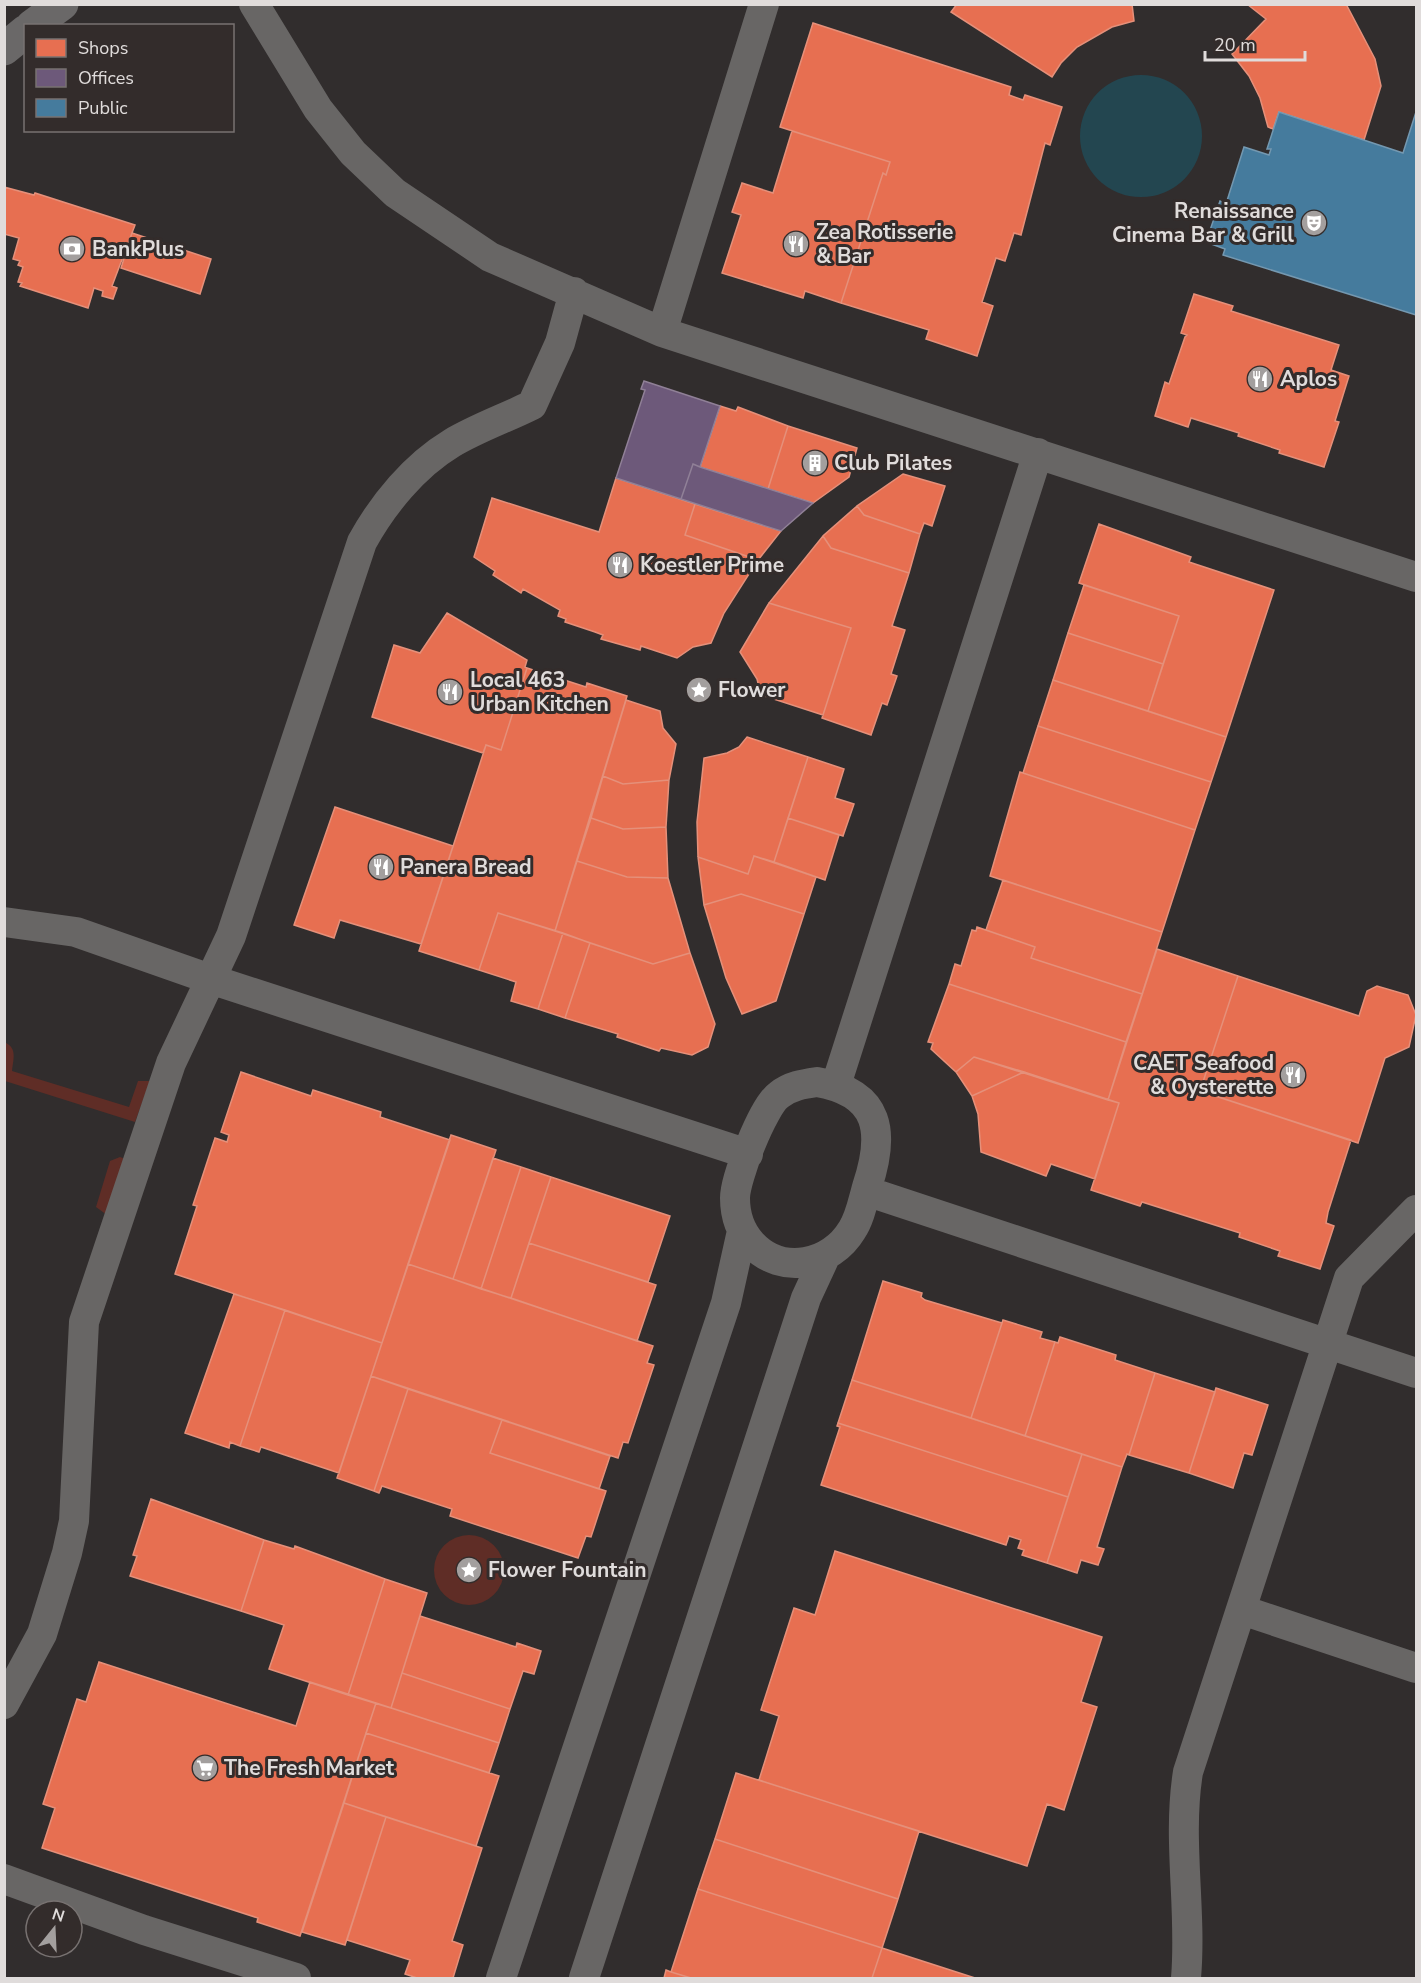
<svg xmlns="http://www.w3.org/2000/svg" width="1421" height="1983" viewBox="0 0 1421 1983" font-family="'Nunito Sans',sans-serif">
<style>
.green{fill:#5f2d26}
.water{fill:#234650}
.shops{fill:#e76f51;stroke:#e5907a;stroke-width:1.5}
.offices{fill:#6d597a;stroke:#908097;stroke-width:1.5}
.public{fill:#457b9d;stroke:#7498b0;stroke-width:1.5}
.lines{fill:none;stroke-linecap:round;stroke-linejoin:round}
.street{stroke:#686665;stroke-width:30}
.secondary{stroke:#6a6868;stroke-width:33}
.labels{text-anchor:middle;stroke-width:6;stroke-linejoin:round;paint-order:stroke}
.poi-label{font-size:21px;font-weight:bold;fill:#e0dcdb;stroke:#332c2b;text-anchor:start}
</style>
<rect width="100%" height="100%" fill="#312d2d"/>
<path class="green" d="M4,1042C18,1048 13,1059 12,1071L129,1107L138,1081H150L135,1122L5,1081Z
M120,1157L128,1160L107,1215L96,1207L110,1161Z
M434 1570a35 35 0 1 1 70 0a35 35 0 1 1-70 0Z"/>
<path class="water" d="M1080 136a61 61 0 1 1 122 0a61 61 0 1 1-122 0Z"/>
<path class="shops" d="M957,4H1132L1134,21L1112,27L1077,47L1061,63L1052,77L951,12Z
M1247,4H1346L1375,59L1381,86L1364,140L1279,112L1273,129L1268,127L1260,98L1249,76L1232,54L1266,19Z
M813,23L1011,87L1009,95L1023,100L1025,95L1062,107L1050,145L1045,143L1021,235L1014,233L1005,261L996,258L982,302L993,306L977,356L926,339L929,330L841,303L883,173L886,175L890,162L780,127Z
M792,131L890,162L886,175L883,173L841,303L805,291L803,298L722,273L741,215L732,212L742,183L773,193Z
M4,187L34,195L35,193L135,225L112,286L117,288L113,299L102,296L103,291L94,288L88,308L20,286L22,283L18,282L23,267L18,265L20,261L13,259L19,238L4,234Z
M132,233L211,259L200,294L121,268Z
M1194,294L1233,306L1231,311L1339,345L1331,370L1349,376L1335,421L1339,422L1324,467L1279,453L1280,450L1238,436L1239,433L1191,418L1188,427L1155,416L1165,382L1169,384L1185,337L1187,335L1181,333Z
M720,406L736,411L738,407L788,426L768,489L700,467Z
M788,426L857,448L849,477L813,503L768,489Z
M903,474L945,486L932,526L924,523L920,534L864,515L857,506Z
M616,478L695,504L685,535L758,560L724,613L711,643L693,647L677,658L641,646L640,650L601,639L603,635L595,632L565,622L566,619L558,616L560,610L523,589L521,593L493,575L495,571L474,557L492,498L599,532Z
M695,504L781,531L758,560L685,535Z
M857,506L864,515L920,534L909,573L831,548L823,536Z
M1099,524L1191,557L1189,562L1274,590L1226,737L1148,711L1179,616L1079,583Z
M823,536L831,548L909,573L892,626L905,630L891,674L897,676L887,705L882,703L871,735L822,718L851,628L769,603Z
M1084,585L1179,616L1163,664L1068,633Z
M769,603L851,628L823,715L761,695L757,679L740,652Z
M447,613L527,660L525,667L527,668L501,750L486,745L483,753L372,717L394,645L420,653Z
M1068,633L1163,664L1148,711L1053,680Z
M527,668L586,687L587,683L627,696L555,931L498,913L479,970L419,951L486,745L501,750Z
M1053,680L1226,737L1211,782L1038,726Z
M626,700L660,711L663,728L676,744L669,780L623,784L603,776Z
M1038,726L1211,782L1195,830L1023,773Z
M747,737L808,757L774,862L754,856L748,874L698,857L697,822L704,758L727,753L739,747Z
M808,757L844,769L835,798L854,804L843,836L788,818Z
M1020,772L1195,830L1162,932L990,876Z
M603,776L623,784L669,780L666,827L623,829L591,818Z
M335,807L453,846L421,944L340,920L334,938L294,925Z
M591,818L623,829L666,827L668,878L627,877L577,861Z
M788,818L839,835L825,880L774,862Z
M754,856L816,877L804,914L741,894L704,905L698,857L748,874Z
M577,861L627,877L668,878L690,953L653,964L555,931Z
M1003,880L1162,932L1142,994L1031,958L1035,947L986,930Z
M741,894L804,914L776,1001L742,1014L726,978L704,905Z
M498,913L563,933L538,1009L511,1001L516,982L479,970Z
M977,927L1035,947L1031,958L1142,994L1126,1042L949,984L955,964L961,966L972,930L976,931Z
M563,933L590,943L565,1018L538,1009Z
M590,943L653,964L690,953L715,1024L708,1047L692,1055L661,1048L659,1051L617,1037L618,1034L565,1018Z
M1157,949L1238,976L1200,1091L1351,1140L1328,1212L1326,1223L1334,1226L1320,1269L1278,1256L1280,1251L1239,1237L1240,1233L1142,1202L1140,1206L1091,1190L1119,1103L1108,1100Z
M1238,976L1359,1016L1367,991L1377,986L1408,995L1416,1015L1409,1047L1385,1058L1358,1143L1200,1091Z
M949,984L1126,1042L1108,1100L974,1057L956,1072L931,1049L933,1043L928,1042Z
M974,1057L1024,1072L972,1096L956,1072Z
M241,1072L311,1096L313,1090L381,1112L380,1117L450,1140L382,1343L175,1274L197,1206L193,1205L215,1138L227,1142L229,1135L221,1132Z
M1024,1072L1119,1103L1095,1179L1051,1164L1046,1176L981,1152L978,1114L972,1096Z
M451,1135L496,1150L453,1279L408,1264Z
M493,1158L521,1167L481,1289L453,1279Z
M521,1167L551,1177L511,1298L481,1289Z
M551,1177L670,1216L648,1282L529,1243Z
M529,1243L656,1285L637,1341L511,1298Z
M408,1264L653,1346L647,1363L654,1365L628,1443L623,1442L618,1458L371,1376Z
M883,1281L922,1293L921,1297L925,1300L1002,1323L971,1418L852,1380Z
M234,1294L285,1310L240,1446L230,1442L229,1448L185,1433Z
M285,1310L382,1343L339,1473L261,1447L259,1452L240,1446Z
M1003,1320L1042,1332L1040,1338L1055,1342L1025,1436L971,1418Z
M1060,1337L1116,1355L1115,1360L1155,1373L1129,1455L1127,1454L1122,1467L1025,1436L1055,1342L1058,1343Z
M1155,1373L1215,1392L1189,1473L1129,1455Z
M371,1376L408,1389L374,1491L337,1478Z
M852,1380L1082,1454L1068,1497L838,1423Z
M1216,1388L1268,1405L1252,1455L1244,1453L1233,1488L1189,1473Z
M408,1389L502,1420L490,1453L606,1491L591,1537L586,1536L578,1558L450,1516L452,1509L382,1486L379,1493L374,1491Z
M502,1420L610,1456L599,1489L490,1453Z
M838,1423L1068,1497L1047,1563L1022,1555L1024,1550L1018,1548L1021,1540L1009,1536L1006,1545L821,1485L840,1427L837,1426Z
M1082,1454L1122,1467L1097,1547L1104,1549L1098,1565L1081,1560L1077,1573L1047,1563Z
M151,1499L264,1540L241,1611L130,1576L137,1556L133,1555Z
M264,1540L294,1549L295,1546L385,1579L348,1695L269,1669L284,1625L241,1611Z
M835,1551L1102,1637L1081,1702L1097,1707L1064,1810L1047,1804L1027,1866L759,1780L779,1716L761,1710L794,1608L815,1615Z
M385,1579L427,1593L391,1708L348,1695Z
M420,1616L516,1647L517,1643L541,1651L534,1674L523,1671L510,1709L402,1673Z
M99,1662L296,1726L310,1682L376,1703L300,1936L257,1922L258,1918L42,1848L55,1808L43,1804L77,1699L86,1702Z
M402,1673L510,1709L499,1743L391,1708Z
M376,1703L499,1743L489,1773L366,1733Z
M366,1733L499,1776L476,1846L344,1803Z
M736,1773L919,1831L898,1899L715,1839Z
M344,1803L386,1817L345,1945L302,1932Z
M386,1817L482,1848L452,1941L463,1945L453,1978H417L405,1974L410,1960L347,1940Z
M715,1839L898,1899L882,1948L698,1889Z
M698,1889L882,1948L872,1978H691L671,1972Z
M882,1948L975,1978H872Z
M666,1970L671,1972L691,1978H664Z"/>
<path class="offices" d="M644,381L720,406L700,467L693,464L681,499L616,478L645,390L641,389Z
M693,464L700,467L813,503L781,531L681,499Z"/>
<path class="public" d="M1279,112L1403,153L1416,112V315L1223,255L1225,249L1206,242L1220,201L1226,204L1244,147L1269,155L1271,149H1267Z"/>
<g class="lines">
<path class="street" d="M254,4L318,109L353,153L395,193L490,257L662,332L1416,577
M662,332L764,4
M4,922L76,932L210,979L748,1154
M817,1082C881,1093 885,1133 867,1187C863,1201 860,1218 852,1230C831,1265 782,1276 752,1244C740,1231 735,1216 735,1198C735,1179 763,1106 779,1095C790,1086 803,1084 817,1082Z
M836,1085L1038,453
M866,1191L1416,1373
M1242,1610L1416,1668
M4,1704L42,1634L67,1553L74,1521L84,1322L171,1063L231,936L362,542C383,504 414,466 452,443C477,428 506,418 532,405L560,343L574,292
M4,1879L144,1930L296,1978
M501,1978L726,1303L742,1231
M584,1978L806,1298L825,1257
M1186,1978C1192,1910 1177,1840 1188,1772L1349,1278L1416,1210"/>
<path class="secondary" d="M32,26L62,4
M4,49L26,31"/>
</g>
<defs>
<g id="theatre-disc" transform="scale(1.35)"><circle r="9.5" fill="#a39f9e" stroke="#332c2b"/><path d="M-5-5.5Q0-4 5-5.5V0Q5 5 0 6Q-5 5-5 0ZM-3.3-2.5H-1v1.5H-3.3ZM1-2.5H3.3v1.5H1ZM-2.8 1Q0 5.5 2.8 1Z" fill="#fff"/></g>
<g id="restaurant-disc" transform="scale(1.35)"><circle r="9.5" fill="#a39f9e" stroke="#332c2b"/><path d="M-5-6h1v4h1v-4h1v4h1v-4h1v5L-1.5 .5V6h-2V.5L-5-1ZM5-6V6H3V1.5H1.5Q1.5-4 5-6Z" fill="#fff"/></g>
<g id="bank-disc" transform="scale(1.35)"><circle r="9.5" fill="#a39f9e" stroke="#332c2b"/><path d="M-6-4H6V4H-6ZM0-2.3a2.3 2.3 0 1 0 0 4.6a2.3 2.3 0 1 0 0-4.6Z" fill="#fff"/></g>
<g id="building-disc" transform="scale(1.35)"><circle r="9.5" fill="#a39f9e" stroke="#332c2b"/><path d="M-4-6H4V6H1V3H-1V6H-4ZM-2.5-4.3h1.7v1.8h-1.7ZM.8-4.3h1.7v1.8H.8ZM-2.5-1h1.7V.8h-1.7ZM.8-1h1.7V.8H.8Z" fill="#fff"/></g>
<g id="sight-disc" transform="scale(1.35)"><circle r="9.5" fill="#a39f9e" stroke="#332c2b"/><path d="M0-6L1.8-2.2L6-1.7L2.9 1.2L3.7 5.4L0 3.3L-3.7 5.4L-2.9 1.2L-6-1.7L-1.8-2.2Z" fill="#fff"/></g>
<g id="supermarket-disc" transform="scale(1.35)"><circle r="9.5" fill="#a39f9e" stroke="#332c2b"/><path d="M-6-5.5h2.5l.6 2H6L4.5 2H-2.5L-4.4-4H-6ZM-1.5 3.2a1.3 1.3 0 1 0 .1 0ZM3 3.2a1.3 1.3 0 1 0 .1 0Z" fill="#fff"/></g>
</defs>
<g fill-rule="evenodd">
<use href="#theatre-disc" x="1314" y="223"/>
<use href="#restaurant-disc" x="796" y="244"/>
<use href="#bank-disc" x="72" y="249"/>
<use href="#restaurant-disc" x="1260" y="379"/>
<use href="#building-disc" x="815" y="463"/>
<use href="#restaurant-disc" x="620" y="565"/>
<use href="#sight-disc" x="699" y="690"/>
<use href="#restaurant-disc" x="450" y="692"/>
<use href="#restaurant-disc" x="381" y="867"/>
<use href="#restaurant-disc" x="1293" y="1075"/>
<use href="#sight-disc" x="469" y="1570"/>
<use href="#supermarket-disc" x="205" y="1768"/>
</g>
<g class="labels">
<g class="poi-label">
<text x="1294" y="218" text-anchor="end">Renaissance<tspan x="1294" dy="24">Cinema Bar &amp; Grill</tspan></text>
<text x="816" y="239">Zea Rotisserie<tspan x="816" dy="24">&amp; Bar</tspan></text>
<text x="92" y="256">BankPlus</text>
<text x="1280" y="386">Aplos</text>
<text x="834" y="470">Club Pilates</text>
<text x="640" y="572">Koestler Prime</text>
<text x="470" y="687">Local 463<tspan x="470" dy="24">Urban Kitchen</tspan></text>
<text x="718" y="697">Flower</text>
<text x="400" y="874">Panera Bread</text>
<text x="1274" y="1070" text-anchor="end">CAET Seafood<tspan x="1274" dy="24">&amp; Oysterette</tspan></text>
<text x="488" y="1577">Flower Fountain</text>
<text x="224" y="1775">The Fresh Market</text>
</g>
</g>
<rect width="1421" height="1983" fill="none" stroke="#e0dcdb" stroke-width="12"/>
<rect x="24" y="24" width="210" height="108" fill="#332c2b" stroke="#787271" stroke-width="1.5"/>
<rect x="36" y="39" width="30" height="18" fill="#e76f51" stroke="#787271" stroke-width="1.5"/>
<text x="78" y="54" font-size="18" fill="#e0dcdb">Shops</text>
<rect x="36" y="69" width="30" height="18" fill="#6d597a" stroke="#787271" stroke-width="1.5"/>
<text x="78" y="84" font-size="18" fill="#e0dcdb">Offices</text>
<rect x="36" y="99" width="30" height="18" fill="#457b9d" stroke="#787271" stroke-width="1.5"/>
<text x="78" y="114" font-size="18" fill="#e0dcdb">Public</text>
<g transform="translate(54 1929) rotate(18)"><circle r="28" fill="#332c2b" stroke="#787271" stroke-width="1.5"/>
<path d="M0-4.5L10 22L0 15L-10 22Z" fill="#a39f9e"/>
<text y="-9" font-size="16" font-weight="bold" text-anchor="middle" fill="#e0dcdb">N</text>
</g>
<path d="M1205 51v9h100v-9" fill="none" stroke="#e0dcdb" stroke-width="3"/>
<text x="1214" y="51" font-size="18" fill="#e0dcdb" stroke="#332c2b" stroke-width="4.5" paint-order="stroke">20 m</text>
</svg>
